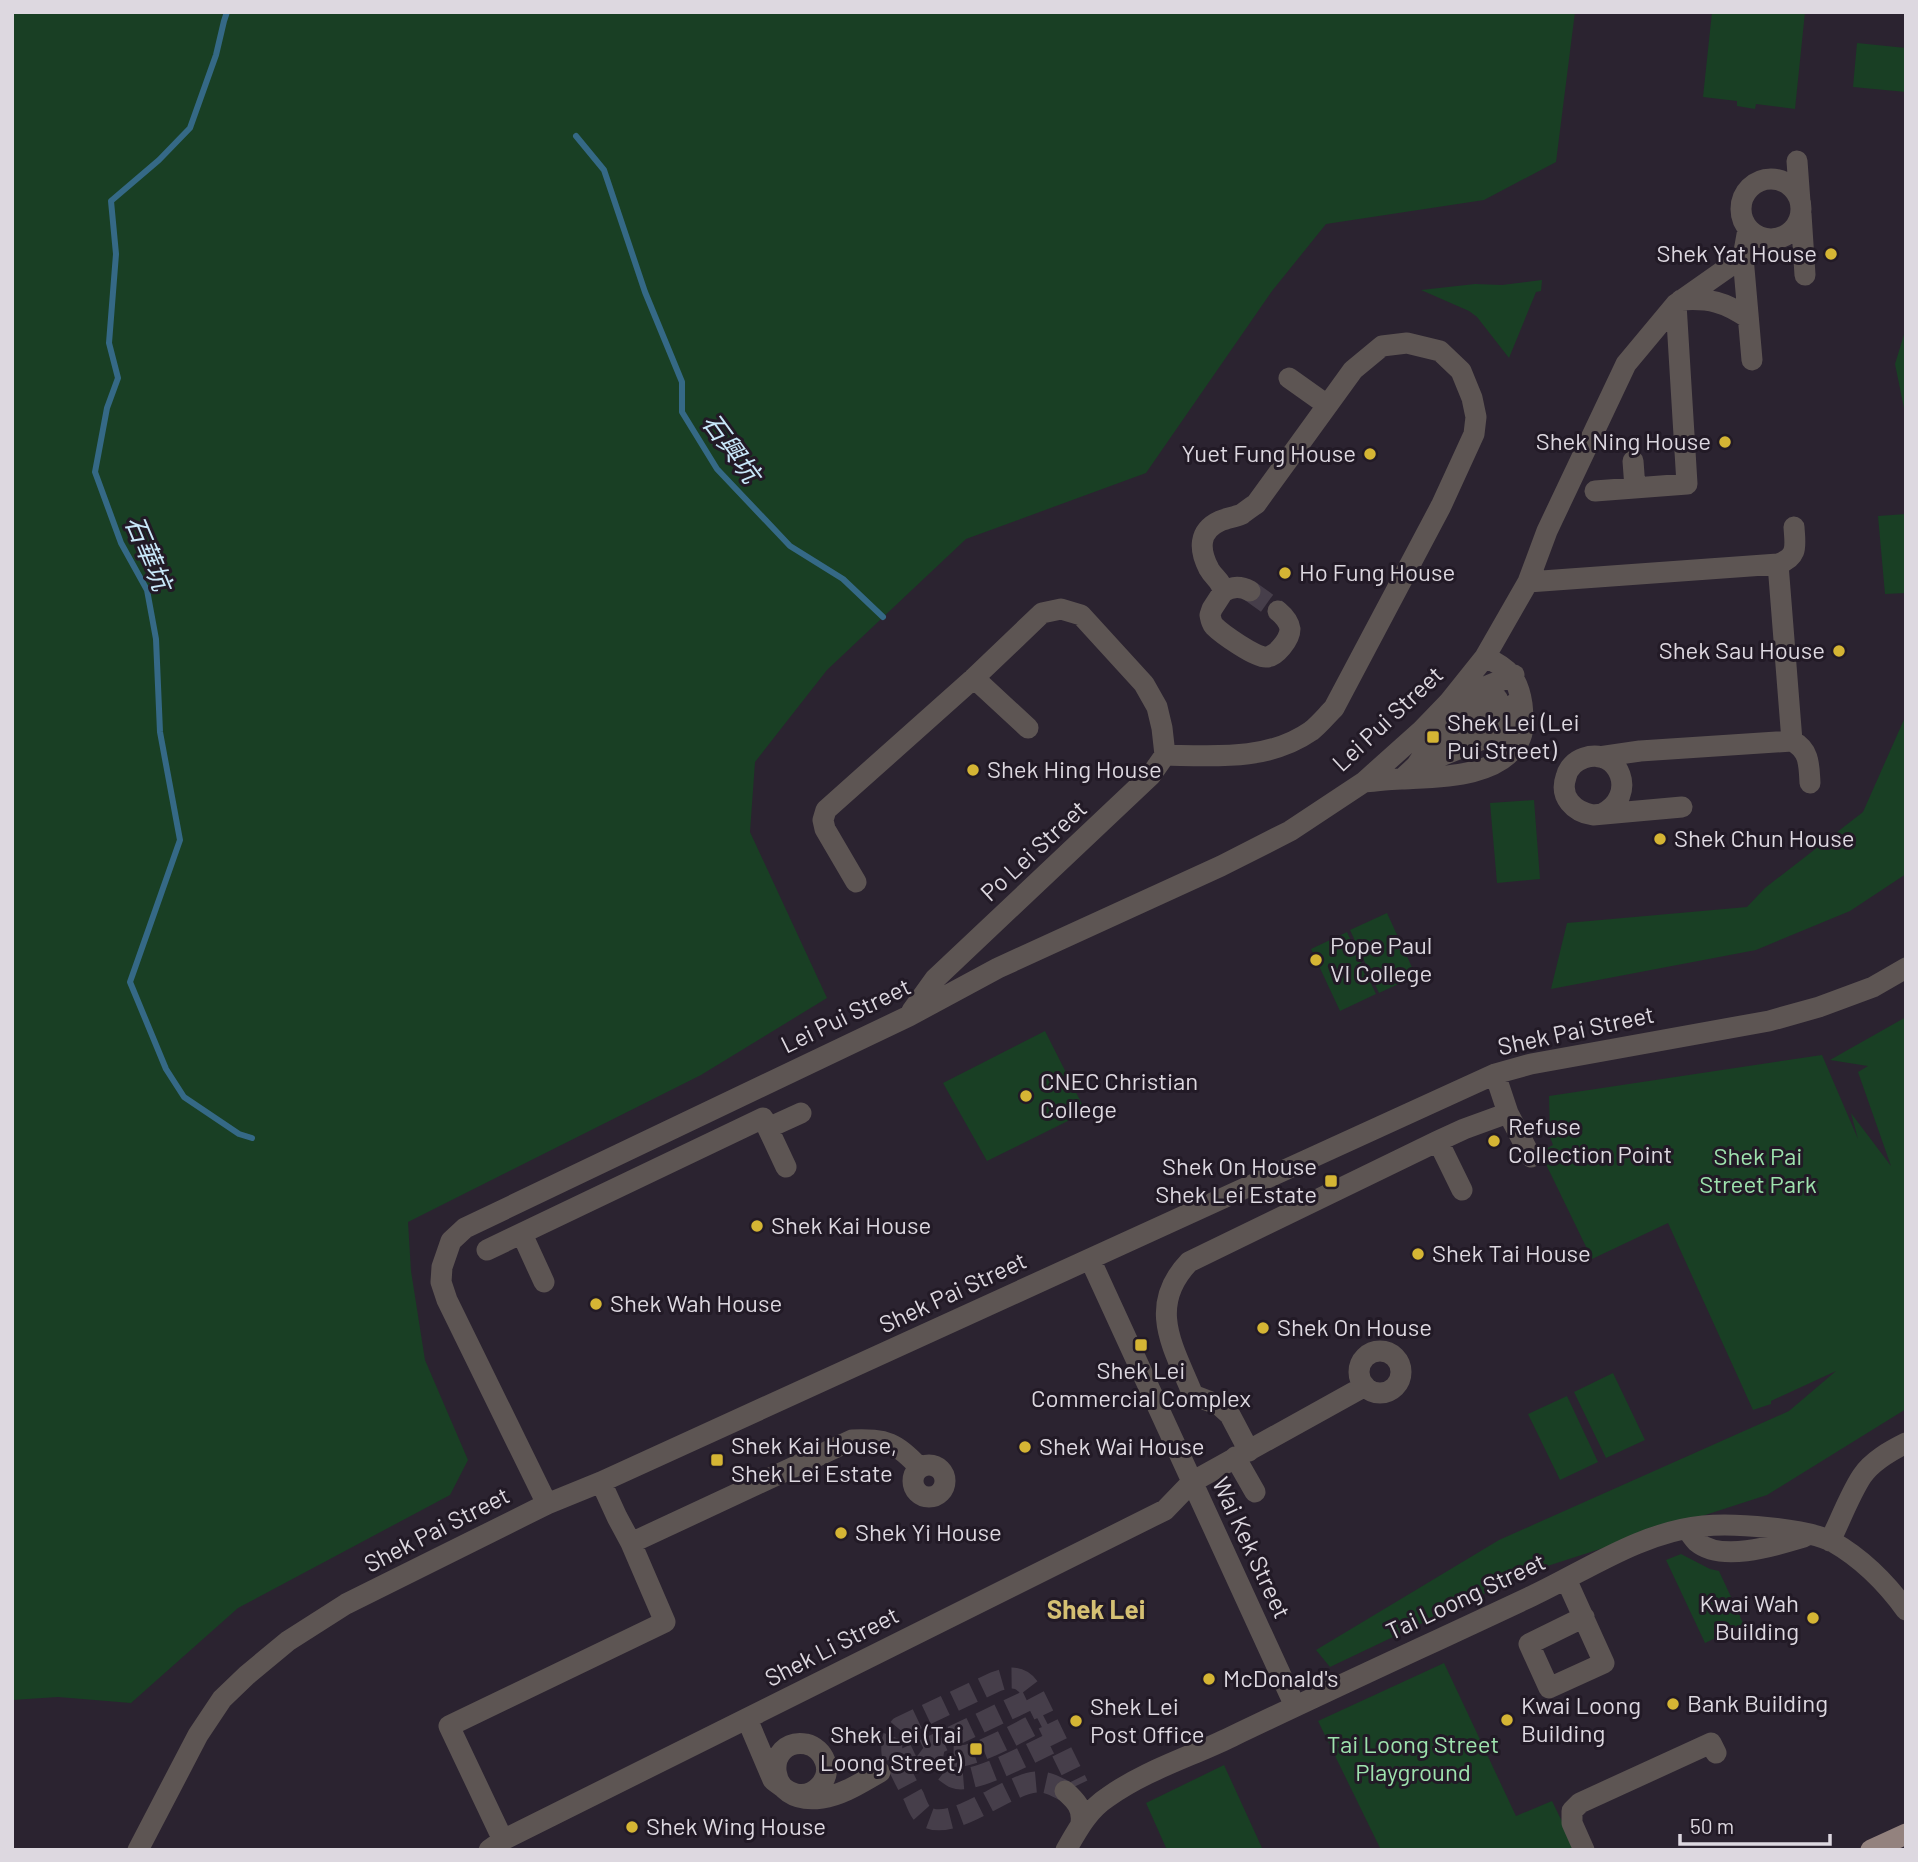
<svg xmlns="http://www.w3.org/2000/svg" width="1918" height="1862" viewBox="0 0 1918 1862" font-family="Barlow,'Noto Sans TC',sans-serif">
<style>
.green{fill:#193f24}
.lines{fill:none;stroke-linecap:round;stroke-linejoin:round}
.stream{stroke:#356986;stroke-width:6}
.minor-tunnel{stroke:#463e4a;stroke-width:21;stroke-dasharray:21 10;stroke-linecap:butt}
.minor{stroke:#5d5553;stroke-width:21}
.major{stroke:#93827e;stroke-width:21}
.poi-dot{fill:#d5b534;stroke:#221a26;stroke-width:2.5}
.labels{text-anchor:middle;stroke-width:6;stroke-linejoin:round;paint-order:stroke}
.poi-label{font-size:24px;fill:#ddd8e0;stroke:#221a26;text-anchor:start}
.street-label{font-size:24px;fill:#ddd8e0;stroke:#221a26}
.park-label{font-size:24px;fill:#9ee3ae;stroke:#221a26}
.water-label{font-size:26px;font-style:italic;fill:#c8e7f9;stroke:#221a26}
.neighbourhood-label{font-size:26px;font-weight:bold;fill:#d5c073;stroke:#221a26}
</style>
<rect width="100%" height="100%" fill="#2b2330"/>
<path class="green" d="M12,12H1575L1556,162L1484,200L1326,224L1272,291L1146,473L966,539L827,670L755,762L750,832L827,998L701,1075L408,1222L411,1271L425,1360L468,1460L450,1495L238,1608L131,1703L58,1697L12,1700Z
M1712,12H1805L1795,109L1756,104L1755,109L1737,106V101L1703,97Z
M1857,43L1906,48V92L1853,87Z
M1542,280L1541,291L1536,292L1509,358L1477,317L1469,311L1421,290L1475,284L1502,285Z
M1906,328V418L1895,364Z
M1906,514V593L1885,594L1878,516Z
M1906,715V874L1850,911L1756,950L1551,989L1567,923L1747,907L1765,888L1863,812Z
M1534,800L1540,879L1497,883L1490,803Z
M1387,913L1416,976L1379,993L1350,930Z
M1347,932L1376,994L1340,1011L1311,949Z
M1906,1017V1409L1767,1495L1532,1571L1330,1667L1316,1650L1499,1540L1789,1411L1836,1371L1771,1401V1404L1753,1410L1668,1223L1592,1259L1540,1152L1553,1145L1550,1137L1549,1096L1822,1055L1858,1139L1851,1113L1891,1166L1858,1072L1868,1066L1830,1060Z
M1045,1031L1086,1112L987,1161L943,1083Z
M1613,1373L1645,1440L1606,1458L1574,1392Z
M1567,1396L1598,1462L1560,1480L1528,1414Z
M1681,1554L1710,1569L1719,1571L1744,1625L1705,1643L1666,1560Z
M1444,1663L1516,1816L1552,1801L1576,1850H1381L1318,1721Z
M1224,1765L1263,1850H1167L1146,1803Z"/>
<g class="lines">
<path class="stream" d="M227,12L224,21L216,55L190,128L159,160L111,201L116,254L109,343L118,378L107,408L95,472L121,543L147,590L156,639L160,732L180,840L130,982L166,1069L184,1097L239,1134L252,1138
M576,136L604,170L645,292L682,382V412L717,469L790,546L843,579L883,617"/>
<path class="minor-tunnel" d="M1250,591L1278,611
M921,1751C929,1757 947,1775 955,1778C973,1785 1036,1750 1056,1741
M923,1751C936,1754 949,1758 962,1756C985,1752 1023,1730 1045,1719
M896,1763L1035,1697
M1065,1791C1057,1787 1049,1782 1040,1782C1009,1780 945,1841 921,1812C918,1808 916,1802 914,1797C906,1783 899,1768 892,1753C891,1742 892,1736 900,1727L995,1682C1016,1674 1025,1678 1035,1697L1078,1785"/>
<path class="minor" d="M1797,161L1800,202
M1741 209a30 30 0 1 1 60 0a30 30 0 1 1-60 0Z
M1801,214L1805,275
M1743,257L1752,360
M1681,300C1709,298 1725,302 1748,318
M1289,378L1327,405
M1633,461L1635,488
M1595,491L1687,484L1676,304
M1528,582L1778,564
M1223,592C1232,586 1241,586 1250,591
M974,678L1028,728
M1451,701L1514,675
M1430,726L1497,698
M1792,741L1778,564C1799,557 1795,545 1794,527
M1165,755C1215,756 1268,761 1311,731C1319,725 1327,715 1334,708L1441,506L1474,434L1476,417L1472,398L1461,371L1440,351L1407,343L1382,346L1353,370L1256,504C1251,507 1246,511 1242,514C1235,517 1227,518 1220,521C1198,531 1199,550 1209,569C1214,578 1222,581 1223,592L1212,609L1210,615C1211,620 1211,622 1214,626C1222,634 1256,658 1266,657C1276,657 1290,639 1290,629C1289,621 1284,616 1278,611
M1599,757L1640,751L1792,741C1810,750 1809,766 1810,783
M1421,764L1523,723
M1402,779L1416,766L1430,745L1521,701
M1364,782C1377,781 1389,779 1402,779C1438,777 1499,778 1519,741C1525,731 1523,715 1522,704C1518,678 1509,668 1485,657
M1602,814C1639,796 1619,746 1584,758C1575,761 1568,768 1566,777C1559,797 1574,812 1593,815L1682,807
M856,882L825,829L823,820L826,810L974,678L1042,613L1061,609L1081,615L1144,684L1157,707L1162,728L1165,755L1151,775L935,979L912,1011
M1495,1074L1508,1113
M768,1128L801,1113
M1438,1141L1462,1190
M522,1234L544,1282
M487,1250L763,1118L786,1167
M1090,1259L1295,1706
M1359 1372a21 21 0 1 1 42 0a21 21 0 1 1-42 0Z
M1249,1451L1230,1415L1219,1405L1193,1395C1174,1348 1146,1307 1189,1262L1438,1141L1464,1129L1508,1113L1531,1157
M1235,1457L1255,1492
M913 1481a16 16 0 1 1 32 0a16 16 0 1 1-32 0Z
M547,1504L447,1300L441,1282L442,1267L451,1241L465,1228L909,1016L998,968L1221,866L1290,831L1364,782L1422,730L1449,702L1485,657L1528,582L1547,531L1626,364L1676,304L1743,257L1748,229
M1687,1529C1690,1533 1693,1538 1697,1542C1722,1563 1777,1545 1804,1537
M1830,1541C1840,1521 1850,1494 1862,1476C1872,1461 1890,1451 1906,1443
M631,1543L852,1440C887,1439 896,1442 920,1468
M1566,1579L1604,1663L1549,1688L1529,1644L1584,1617
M747,1719L773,1780C780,1785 787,1792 796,1794C814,1798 832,1779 825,1761C822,1753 815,1746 806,1744C764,1737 763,1807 822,1798C843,1795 862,1782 880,1772
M1065,1791C1076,1801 1083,1808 1081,1823
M503,1840L449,1726L665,1622L631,1543L617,1517L601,1482
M138,1850L198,1735L222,1699L247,1675L288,1641L346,1604L547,1504L601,1482L1495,1074L1531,1064L1769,1021L1819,1007L1873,987L1906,968
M489,1850L503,1840L1165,1510L1192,1482L1365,1386
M1066,1850C1078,1829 1088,1810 1108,1797C1146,1770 1190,1757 1231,1737C1331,1689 1432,1643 1532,1596C1587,1570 1641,1532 1703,1526C1733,1523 1806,1528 1833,1542C1861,1558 1887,1584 1906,1610
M1584,1850L1572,1823V1811L1580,1803L1711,1743L1716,1753"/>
<path class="major" d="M1871,1850L1906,1834"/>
</g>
<g class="poi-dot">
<circle cx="1831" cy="254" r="7"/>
<circle cx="1725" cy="442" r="7"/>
<circle cx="1370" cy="454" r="7"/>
<circle cx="1285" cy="573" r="7"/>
<circle cx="1839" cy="651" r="7"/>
<rect x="1426" y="730" width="14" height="14" rx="3.5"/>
<circle cx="973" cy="770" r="7"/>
<circle cx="1660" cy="839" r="7"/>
<circle cx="1316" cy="960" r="7"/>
<circle cx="1026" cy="1096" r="7"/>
<circle cx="1494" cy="1141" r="7"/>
<rect x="1324" y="1174" width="14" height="14" rx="3.5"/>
<circle cx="757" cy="1226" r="7"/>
<circle cx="1418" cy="1254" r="7"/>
<circle cx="596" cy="1304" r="7"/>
<circle cx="1263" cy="1328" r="7"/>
<rect x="1134" y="1338" width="14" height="14" rx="3.5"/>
<circle cx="1025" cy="1447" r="7"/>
<rect x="710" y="1453" width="14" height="14" rx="3.5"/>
<circle cx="841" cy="1533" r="7"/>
<circle cx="1813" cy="1618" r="7"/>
<circle cx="1209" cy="1679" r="7"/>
<circle cx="1673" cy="1704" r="7"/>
<circle cx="1507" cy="1720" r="7"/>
<circle cx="1076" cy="1721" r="7"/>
<rect x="969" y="1742" width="14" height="14" rx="3.5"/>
<circle cx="632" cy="1827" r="7"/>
</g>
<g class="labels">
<g class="poi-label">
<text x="1817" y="262" text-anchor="end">Shek Yat House</text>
<text x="1711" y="450" text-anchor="end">Shek Ning House</text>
<text x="1356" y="462" text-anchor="end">Yuet Fung House</text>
<text x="1299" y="581">Ho Fung House</text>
<text x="1825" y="659" text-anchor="end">Shek Sau House</text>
<text x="1447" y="731">Shek Lei (Lei<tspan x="1447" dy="28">Pui Street)</tspan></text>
<text x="987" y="778">Shek Hing House</text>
<text x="1674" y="847">Shek Chun House</text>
<text x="1330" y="954">Pope Paul<tspan x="1330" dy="28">VI College</tspan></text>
<text x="1040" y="1090">CNEC Christian<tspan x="1040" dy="28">College</tspan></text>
<text x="1508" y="1135">Refuse<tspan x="1508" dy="28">Collection Point</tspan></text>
<text x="1317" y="1175" text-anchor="end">Shek On House<tspan x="1317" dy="28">Shek Lei Estate</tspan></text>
<text x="771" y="1234">Shek Kai House</text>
<text x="1432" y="1262">Shek Tai House</text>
<text x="610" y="1312">Shek Wah House</text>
<text x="1277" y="1336">Shek On House</text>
<text x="1141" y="1379" text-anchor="middle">Shek Lei<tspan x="1141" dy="28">Commercial Complex</tspan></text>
<text x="731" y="1454">Shek Kai House,<tspan x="731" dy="28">Shek Lei Estate</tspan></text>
<text x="1039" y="1455">Shek Wai House</text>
<text x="855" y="1541">Shek Yi House</text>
<text x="1799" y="1612" text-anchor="end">Kwai Wah<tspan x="1799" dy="28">Building</tspan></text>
<text x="1223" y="1687">McDonald's</text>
<text x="1687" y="1712">Bank Building</text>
<text x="1521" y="1714">Kwai Loong<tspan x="1521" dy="28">Building</tspan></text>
<text x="1090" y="1715">Shek Lei<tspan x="1090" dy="28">Post Office</tspan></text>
<text x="962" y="1743" text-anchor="end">Shek Lei (Tai<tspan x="962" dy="28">Loong Street)</tspan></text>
<text x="646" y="1835">Shek Wing House</text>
</g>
<g class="street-label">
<text transform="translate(1388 719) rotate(-43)" y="8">Lei Pui Street</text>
<text transform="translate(1034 851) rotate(-43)" y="8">Po Lei Street</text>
<text transform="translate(846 1016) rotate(-26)" y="8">Lei Pui Street</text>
<text transform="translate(1576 1031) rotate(-12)" y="8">Shek Pai Street</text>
<text transform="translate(953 1293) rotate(-25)" y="8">Shek Pai Street</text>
<text transform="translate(437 1530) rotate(-27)" y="8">Shek Pai Street</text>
<text transform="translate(1251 1548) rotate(65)" y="8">Wai Kek Street</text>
<text transform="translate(1466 1597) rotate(-25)" y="8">Tai Loong Street</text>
<text transform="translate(832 1647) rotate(-27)" y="8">Shek Li Street</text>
</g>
<g class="park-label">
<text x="1758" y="1165">Shek Pai<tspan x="1758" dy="28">Street Park</tspan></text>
<text x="1413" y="1753">Tai Loong Street<tspan x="1413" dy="28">Playground</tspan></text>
</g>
<g class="water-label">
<text transform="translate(731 448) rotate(54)" y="9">石興坑</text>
<text transform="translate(148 553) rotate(67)" y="9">石華坑</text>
</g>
<g class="neighbourhood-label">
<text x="1096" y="1619">Shek Lei</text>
</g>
</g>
<rect width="1918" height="1862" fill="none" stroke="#ddd8e0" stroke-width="28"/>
<path d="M1680 1834v10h150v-10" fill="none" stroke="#ddd8e0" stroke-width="3.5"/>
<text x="1690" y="1834" font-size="21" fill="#ddd8e0" stroke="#221a26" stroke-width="5" paint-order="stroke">50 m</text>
</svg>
